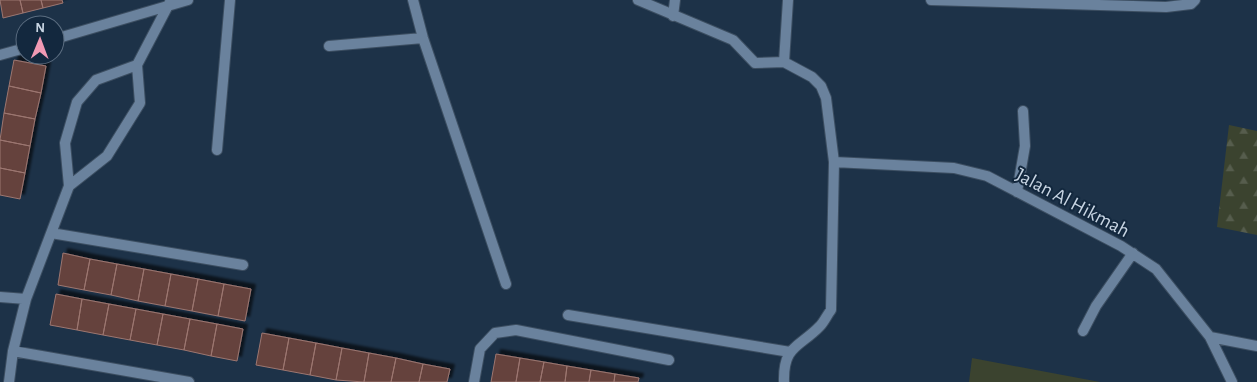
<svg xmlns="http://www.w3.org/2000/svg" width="1257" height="382" viewBox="0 0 1257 382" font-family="'Alegreya Sans',sans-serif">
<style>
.grass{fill:#3b432f}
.forest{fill:url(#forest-firs)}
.building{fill:#65433e;stroke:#9c7670;filter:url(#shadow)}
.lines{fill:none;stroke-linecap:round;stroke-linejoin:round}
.street-casing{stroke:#3c4e61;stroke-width:12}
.street{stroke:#6a829d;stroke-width:10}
.labels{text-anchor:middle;stroke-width:4;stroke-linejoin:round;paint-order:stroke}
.street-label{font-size:20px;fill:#c8d5e3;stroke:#13283e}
</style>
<defs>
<pattern id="forest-firs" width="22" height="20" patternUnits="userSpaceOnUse" patternTransform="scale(1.25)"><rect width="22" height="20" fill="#3b432f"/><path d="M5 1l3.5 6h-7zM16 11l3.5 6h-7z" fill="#565d4d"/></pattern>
<filter id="shadow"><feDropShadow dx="4.5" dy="-4.5" stdDeviation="1" flood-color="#0009"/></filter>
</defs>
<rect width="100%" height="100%" fill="#1d3248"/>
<path class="grass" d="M972,358L1100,382H969Z"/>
<path class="forest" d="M1229,125L1257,131V235L1217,227Z"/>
<path class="building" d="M0,0H20L23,13L3,18Z
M20,0H41L43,8L23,13Z
M41,0H62L63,3L43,8Z
M14,60L46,66L41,93L9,86Z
M9,86L41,93L35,119L4,113Z
M4,113L35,119L30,146L0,140Z
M0,140L30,146L25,173L0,168Z
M0,168L25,173L20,199L0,195Z
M63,253L90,259L84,290L58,285Z
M90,259L117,264L111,295L84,290Z
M117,264L144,269L138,301L111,295Z
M144,269L171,274L165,306L138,301Z
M171,274L198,279L192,311L165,306Z
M198,279L224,284L218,316L192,311Z
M224,284L251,289L245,321L218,316Z
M56,294L82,299L77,330L50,325Z
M82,299L109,304L103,335L77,330Z
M109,304L136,309L130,340L103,335Z
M136,309L163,314L157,345L130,340Z
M163,314L190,319L184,350L157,345Z
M190,319L217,324L211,356L184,350Z
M217,324L243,329L237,361L211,356Z
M262,333L289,338L283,370L256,365Z
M289,338L316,343L310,375L283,370Z
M316,343L342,348L336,380L310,375Z
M342,348L369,353L364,382L336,380Z
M369,353L396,358L391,382H364Z
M496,354L520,358L516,382H491Z
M396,358L423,364L419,382H391Z
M520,358L544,362L540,382H516Z
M544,362L567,366L565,382H540Z
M423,364L450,369L447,382H419Z
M567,366L591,370L589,382H565Z
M591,370L615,374L614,382H589Z
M615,374L639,378L638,382H614Z"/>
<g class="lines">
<g class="street-casing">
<path id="street" d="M413,0L423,38L506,284
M638,0L733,40L755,63L784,62L812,77L821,86L826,98L834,162L831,310C827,315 824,322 820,326C799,348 783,345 784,382
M931,0L1166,7L1191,4L1195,0
M673,16L675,0
M55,39L188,0
M329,46L423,38
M0,55L25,48
M784,62L788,0
M217,150L230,0
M834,162L954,168L987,176L1121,246L1156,269L1210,337L1232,382
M69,186L107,156L140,103L137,65L171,0
M1017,192L1025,146L1023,111
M51,233L243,265
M0,297L26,299
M568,315L790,352
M1083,331L1096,306L1133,253
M1210,337L1257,346
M13,351L189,382
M9,382L13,351L26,299L69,186L65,143L77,102L96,80L137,65
M474,382L480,349L495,333L516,330L669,360"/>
</g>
<use href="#street" class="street"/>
</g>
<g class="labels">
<g class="street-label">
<text transform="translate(1073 202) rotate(28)" y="7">Jalan Al Hikmah</text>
</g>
</g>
<g transform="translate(40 40) rotate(1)"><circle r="24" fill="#13283e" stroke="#5b6d80"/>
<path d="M0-4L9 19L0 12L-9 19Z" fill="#f19ab4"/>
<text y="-8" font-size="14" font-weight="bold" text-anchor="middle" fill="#c8d5e3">N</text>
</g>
</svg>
